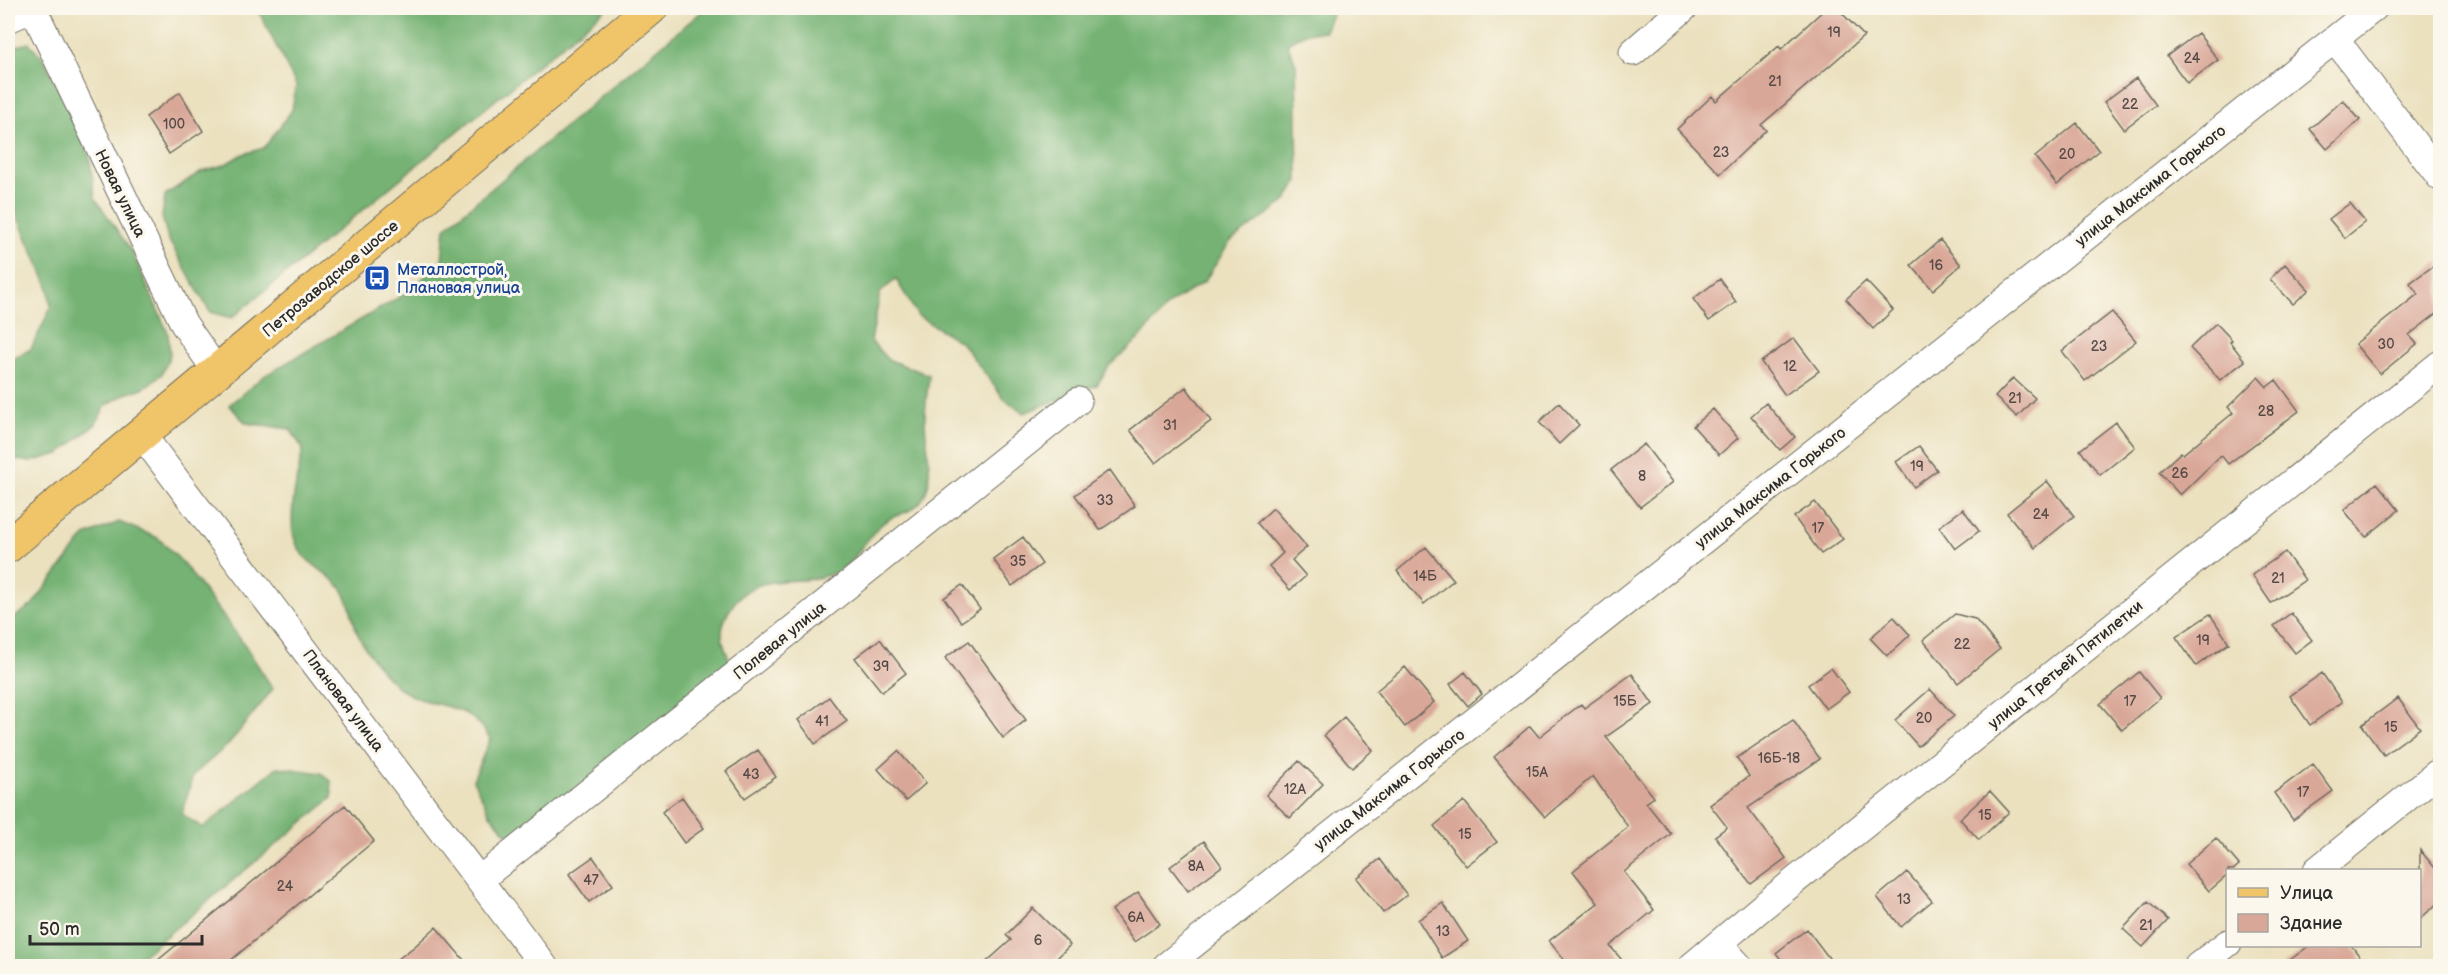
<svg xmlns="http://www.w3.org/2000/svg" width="2448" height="974" viewBox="0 0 2448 974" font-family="'Balsamiq Sans',sans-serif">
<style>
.forest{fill:#75b273;stroke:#506e4f;stroke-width:1.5}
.building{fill:#d9a798}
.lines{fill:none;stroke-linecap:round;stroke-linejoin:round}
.minor-casing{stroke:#6e6b5f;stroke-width:29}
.major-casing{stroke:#6e6b5f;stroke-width:35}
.minor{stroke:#fff;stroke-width:27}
.major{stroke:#f0c469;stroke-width:33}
.labels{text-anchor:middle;stroke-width:6;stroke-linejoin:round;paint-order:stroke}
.number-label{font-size:14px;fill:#564a46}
.street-label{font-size:16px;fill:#2b2b2b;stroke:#fbf7ec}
.transit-label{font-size:16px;fill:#164399;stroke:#fbf7ec;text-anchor:start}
</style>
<rect width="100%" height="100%" fill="#fbf7ec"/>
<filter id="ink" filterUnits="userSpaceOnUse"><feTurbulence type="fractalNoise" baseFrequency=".0167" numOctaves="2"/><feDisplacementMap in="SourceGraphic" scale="12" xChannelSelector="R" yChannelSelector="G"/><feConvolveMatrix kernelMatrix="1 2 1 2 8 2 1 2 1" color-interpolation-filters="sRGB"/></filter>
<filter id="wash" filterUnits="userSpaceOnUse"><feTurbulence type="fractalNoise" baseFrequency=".008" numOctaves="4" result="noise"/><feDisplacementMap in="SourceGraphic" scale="24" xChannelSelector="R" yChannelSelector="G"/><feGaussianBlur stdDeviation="1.35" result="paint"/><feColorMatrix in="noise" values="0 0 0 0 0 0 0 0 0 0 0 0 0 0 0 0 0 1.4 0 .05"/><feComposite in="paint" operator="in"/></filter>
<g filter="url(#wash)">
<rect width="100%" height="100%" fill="#ebe1bf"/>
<path class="forest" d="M257,8H357L386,12L426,8H607L232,318L210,312L168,239L162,217L165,195L202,171L224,165L243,154L264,148L292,110L296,85Z
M706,8H1332L1334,10L1325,31L1305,33L1287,43L1296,64L1298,181L1286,201L1230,242L1204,282L1169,304L1141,337L1109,366L1097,385L1024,413L1004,399L962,343L918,316L896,279L880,293L871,341L887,359L929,375C928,390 925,405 925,420C925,443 937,482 921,501C912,514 892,514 882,524C865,538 856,563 834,573C795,590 755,566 729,611C716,633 723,646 733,667L529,837L507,834L490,814L473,780L490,739C467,698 436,712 402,690C386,680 364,649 357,632C352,618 351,602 342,589C329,571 302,564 295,540C287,518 298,472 303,449L290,429L246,423L229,405L264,376L410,291L442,260L445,228Z
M29,43L44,59L82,137L90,159L95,198L132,252L168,333L170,355L162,374L145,387L123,395L105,406L96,424L59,454L30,462L8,458V361L31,349L51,307L48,286L8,196V48Z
M119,522L158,538L183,563L244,644L273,689L229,744L193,775L182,814L203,828L277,767L321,773L331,781L332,798L130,966H8V622L32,605L85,536Z"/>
<g id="blocks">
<path class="building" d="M1826,8H1837L1864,36L1761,125L1766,130L1720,174L1677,129L1712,96L1716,101L1779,46L1781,49Z
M2198,33L2218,60L2187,83L2167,56Z
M2136,78L2156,105L2124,129L2104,102Z
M180,92L203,131L169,154L146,117Z
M2343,100L2360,120L2327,149L2310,129Z
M2077,123L2099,151L2057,185L2035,157Z
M2350,203L2365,222L2345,238L2329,219Z
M1940,240L1961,265L1933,290L1911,265Z
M2440,261V311L2409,335L2417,344L2380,374L2355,344L2418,294L2410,283Z
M2285,264L2309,290L2293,304L2270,279Z
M1720,279L1736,302L1709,321L1693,299Z
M1866,281L1893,310L1873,329L1846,299Z
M2112,312L2136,341L2085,381L2062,351Z
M2216,323L2232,340L2230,342L2245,361L2220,380L2190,348Z
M1794,338L1819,371L1785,395L1761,362Z
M2258,377L2267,387L2276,380L2299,411L2228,464L2221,455L2180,495L2159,472L2181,452L2183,454L2233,413L2228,407Z
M2013,378L2035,398L2017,417L1995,397Z
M1186,387L1211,421L1155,463L1130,430Z
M1559,403L1579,425L1559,444L1539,422Z
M1766,403L1795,437L1780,450L1751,416Z
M1713,409L1738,438L1719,455L1693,426Z
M2116,422L2135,447L2100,475L2080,450Z
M1644,444L1673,482L1640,507L1611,470Z
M1919,446L1937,470L1914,487L1896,462Z
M1110,470L1135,506L1100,530L1075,495Z
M2047,481L2074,516L2035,548L2007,513Z
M2377,483L2399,510L2366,537L2344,510Z
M1815,502L1843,539L1821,554L1794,517Z
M1273,508L1307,547L1292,560L1306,576L1290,590L1269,566L1283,553L1257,523Z
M1963,509L1979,531L1955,549L1939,527Z
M1023,537L1042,564L1012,586L993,559Z
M1426,547L1454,580L1424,604L1397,571Z
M2285,552L2305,580L2271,603L2252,575Z
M962,585L980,609L961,622L944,598Z
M2291,613L2312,640L2295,653L2274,626Z
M1955,614L1975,619L2000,649L1958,683L1923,640Z
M2210,614L2229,643L2196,666L2176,637Z
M1894,617L1910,635L1887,656L1870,638Z
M880,639L906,673L882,692L855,658Z
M969,641L1026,720L1003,738L945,658Z
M1405,667L1434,702L1405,727L1376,691Z
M1831,668L1849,692L1826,709L1808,685Z
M1465,672L1482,694L1468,706L1450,684Z
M2139,672L2160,698L2122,730L2100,704Z
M2322,673L2342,702L2310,725L2290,696Z
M1632,674L1653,704L1606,737L1654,797L1646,803L1671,834L1624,872L1654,910L1610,946L1627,966H1569L1549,941L1598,903L1573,871L1628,827L1593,776L1545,817L1494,757L1530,726L1539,737L1581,704L1584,708Z
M1930,689L1954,716L1918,746L1895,720Z
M829,697L847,721L815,744L798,720Z
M2398,698L2420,728L2384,755L2362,725Z
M1344,717L1373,750L1352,768L1324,735Z
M1793,720L1820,759L1748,808L1786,858L1751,884L1715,836L1727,827L1710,805L1749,776L1737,758Z
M758,750L776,777L745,798L726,771Z
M898,751L926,783L906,801L878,769Z
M1299,761L1323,784L1290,818L1266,795Z
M2313,764L2333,791L2293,820L2274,793Z
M1990,791L2009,812L1979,840L1960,819Z
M682,797L704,828L684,843L662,812Z
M1464,801L1497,842L1466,866L1434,826Z
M345,805L374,841L224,966H151Z
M2216,838L2239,865L2233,870H2228V875L2209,891L2186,864Z
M1204,841L1222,866L1188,891L1170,867Z
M2420,850L2440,874V901L2420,919Z
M593,857L613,885L589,902L569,874Z
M1380,859L1407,895L1383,913L1356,878Z
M1907,872L1932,901L1901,927L1877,897Z
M1138,892L1160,924L1134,942L1112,910Z
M2148,902L2168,920L2143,947L2123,929Z
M1443,903L1468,941L1442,958L1418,920Z
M1033,908L1070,945L1049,966H982L1011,940L1006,935Z
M436,927L469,966H389L415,946Z
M1807,929L1835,966H1786L1776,953Z
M2310,945H2351L2367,966H2282Z"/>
</g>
</g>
<g filter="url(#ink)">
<use href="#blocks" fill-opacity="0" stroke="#6e6b5f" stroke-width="1.5"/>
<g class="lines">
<g class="minor-casing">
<path id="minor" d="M33,8L184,324L217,372
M8,19L34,8
M2335,39L2440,177
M1633,52L1684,8
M142,435L544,966
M2317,870L2440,771
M479,880L1078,401
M1719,944L1739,966
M1166,966L2374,8
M1692,966L1762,907L2440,364
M2198,966L2228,943"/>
</g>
<g class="major-casing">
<path id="major" d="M8,546L651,8"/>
</g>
<use href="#minor" class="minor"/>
<use href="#major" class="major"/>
</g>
</g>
<defs>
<g id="bus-square" transform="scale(1.35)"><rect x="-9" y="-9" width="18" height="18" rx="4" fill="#1a4fb4" stroke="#fbf7ec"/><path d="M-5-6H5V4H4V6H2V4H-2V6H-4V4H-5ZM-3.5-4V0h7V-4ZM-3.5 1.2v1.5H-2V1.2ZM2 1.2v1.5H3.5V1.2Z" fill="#fff"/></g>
</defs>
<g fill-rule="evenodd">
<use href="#bus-square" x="377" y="278"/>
</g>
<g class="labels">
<g class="number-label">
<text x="1834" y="37">19</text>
<text x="2192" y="63">24</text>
<text x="1775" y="86">21</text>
<text x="2130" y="109">22</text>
<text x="174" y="129">100</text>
<text x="1721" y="157">23</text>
<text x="2067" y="159">20</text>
<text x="1936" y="270">16</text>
<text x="2386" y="349">30</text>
<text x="2099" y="351">23</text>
<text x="1790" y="371">12</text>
<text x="2015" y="403">21</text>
<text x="2266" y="416">28</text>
<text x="1170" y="430">31</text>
<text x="1917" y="471">19</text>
<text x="2180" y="478">26</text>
<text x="1642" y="481">8</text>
<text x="1105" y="505">33</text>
<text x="2041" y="519">24</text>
<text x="1818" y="533">17</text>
<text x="1018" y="566">35</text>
<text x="1425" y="581">14Б</text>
<text x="2278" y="583">21</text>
<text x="2203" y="645">19</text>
<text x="1962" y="649">22</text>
<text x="881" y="671">39</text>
<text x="1625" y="706">15Б</text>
<text x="2130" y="706">17</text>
<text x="1924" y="723">20</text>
<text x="822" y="726">41</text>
<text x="2391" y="732">15</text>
<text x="1779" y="763">16Б-18</text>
<text x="1537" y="777">15А</text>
<text x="751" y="779">43</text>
<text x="1295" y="794">12А</text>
<text x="2303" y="797">17</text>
<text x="1985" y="820">15</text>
<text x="1465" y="839">15</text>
<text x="1196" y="871">8А</text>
<text x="591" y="885">47</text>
<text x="285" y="891">24</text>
<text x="1904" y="904">13</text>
<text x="1136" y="922">6А</text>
<text x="2146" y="930">21</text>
<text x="1443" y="936">13</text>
<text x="1038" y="945">6</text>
</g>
<g class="street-label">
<text transform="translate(2150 185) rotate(-38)" y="6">улица Максима Горького</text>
<text transform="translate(121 193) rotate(64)" y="6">Новая улица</text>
<text transform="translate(330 278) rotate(-40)" y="6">Петрозаводское шоссе</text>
<text transform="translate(1770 487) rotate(-38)" y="6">улица Максима Горького</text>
<text transform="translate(779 640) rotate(-39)" y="6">Полевая улица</text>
<text transform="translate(2065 664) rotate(-39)" y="6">улица Третьей Пятилетки</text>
<text transform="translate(344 700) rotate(53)" y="6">Плановая улица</text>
<text transform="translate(1389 789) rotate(-38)" y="6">улица Максима Горького</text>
</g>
<g class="transit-label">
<text x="397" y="275">Металлострой,<tspan x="397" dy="18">Плановая улица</tspan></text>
</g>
</g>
<rect width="2448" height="974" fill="none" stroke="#fbf7ec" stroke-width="30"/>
<rect x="2226" y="869" width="195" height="78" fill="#fbf7ec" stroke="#a8a59f" stroke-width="1.5"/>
<rect x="2238" y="888" width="30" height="9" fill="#f0c469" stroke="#a8a59f" stroke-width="1.5"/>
<text x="2280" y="899" font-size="18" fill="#2b2b2b">Улица</text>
<rect x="2238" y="914" width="30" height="18" fill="#d9a798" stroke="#a8a59f" stroke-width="1.5"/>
<text x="2280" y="929" font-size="18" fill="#2b2b2b">Здание</text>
<path d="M30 935v9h172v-9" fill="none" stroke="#2b2b2b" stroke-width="3"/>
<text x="39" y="935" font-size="18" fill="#2b2b2b" stroke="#fbf7ec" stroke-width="4.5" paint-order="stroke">50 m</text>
</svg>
